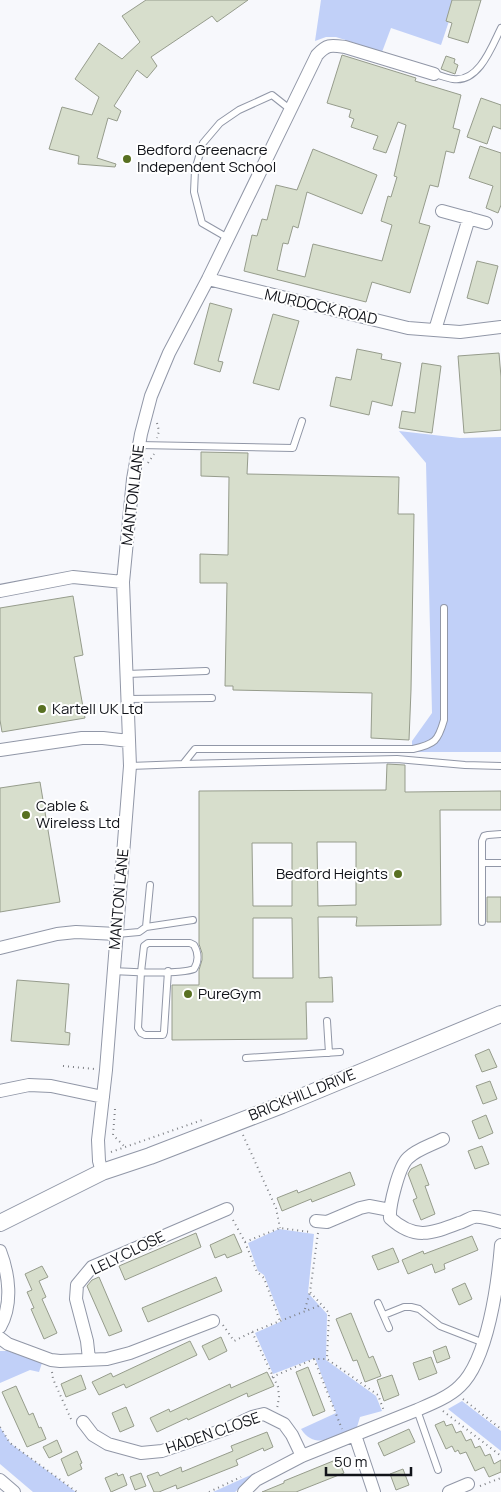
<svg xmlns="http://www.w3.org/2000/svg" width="501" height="1492" viewBox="0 0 501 1492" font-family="Manrope,sans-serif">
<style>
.green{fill:#c1d0f8}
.building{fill:#d7decc;stroke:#969c8c;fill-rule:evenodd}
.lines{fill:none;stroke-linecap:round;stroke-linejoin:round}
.service-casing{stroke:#9197a7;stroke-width:8}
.minor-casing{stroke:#9197a7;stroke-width:14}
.tertiary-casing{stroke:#9197a7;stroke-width:18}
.path{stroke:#7e8085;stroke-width:2;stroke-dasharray:1 4;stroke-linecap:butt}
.service{stroke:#fff;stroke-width:6}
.minor{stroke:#fff;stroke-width:12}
.tertiary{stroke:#fff;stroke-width:16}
.poi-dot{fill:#587021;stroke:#fff;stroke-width:2}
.labels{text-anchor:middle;stroke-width:4;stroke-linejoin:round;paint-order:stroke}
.poi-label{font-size:15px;fill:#12141a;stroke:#fff;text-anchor:start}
.street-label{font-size:15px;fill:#12141a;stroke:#fff}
</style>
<rect width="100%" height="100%" fill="#f7f8fc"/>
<path class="green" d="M321,0H456L441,45L391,28L382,52L336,37H326L315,41Z
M399,431L460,438L501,437V752H412V741L432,713L426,463Z
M279,1229L314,1234L308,1293L327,1314L326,1360L376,1396L382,1411L360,1417L357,1427C338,1435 316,1452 301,1429L336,1413L315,1358L273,1374L255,1333L282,1321L264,1275L258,1271L248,1243Z
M0,1351H8L42,1363L39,1372L30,1370L0,1383Z
M462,1401L501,1431V1451L448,1409Z
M0,1427L10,1443L76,1492H33L0,1464Z
M255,1473H256L235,1492H213Z"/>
<path class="building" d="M146,0H248L217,22L212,16L151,57L157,66L147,78L137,70L114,106L121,111L117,121L108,118L97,158L116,164L115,167L78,164L79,156L49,149L62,107L92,115L99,97L75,79L99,43L122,59L140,42L122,16Z
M452,0H481L468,43L448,37L452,23L446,21Z
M342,55L416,78L415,81L461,95L453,128L460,130L454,153L446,151L438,187L430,185L419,223L430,226L410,293L372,282L366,302L244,271L252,235L257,236L262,219L267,220L276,185L297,190L313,149L377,175L362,214L307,192L298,228L293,226L288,244L283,243L277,270L305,277L313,244L382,261L392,225L381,221L388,196L391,197L397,177L394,176L406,125L398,122L386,153L373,149L378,136L351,127L354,119L349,117L351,110L327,103Z
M446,56L455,59L454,63L458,65L455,74L441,69Z
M481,98L501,105V129L493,126L487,144L467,137Z
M480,146L501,153V205L498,213L486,208L493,186L469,178Z
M477,261L498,266L488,304L467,298Z
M210,303L232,309L218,361L223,362L220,372L194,364Z
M273,314L299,321L279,390L253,383Z
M357,349L382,354L381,359L401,363L392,406L372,401L369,415L330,406L336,377L351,380Z
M499,353L501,377V430L464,433L458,356Z
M422,363L441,366L432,433L399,428L402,411L415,413Z
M201,452L248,453L247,474L399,477L398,514H414L411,690L409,740L371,738L372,693L233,690V686H225L227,583H200V554L228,555L229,477L201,476Z
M73,596L83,655L74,657L85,718L2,732L0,720V608Z
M387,764L405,765V792L501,791V810H440L441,925L356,926L357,917H318L319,978L332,977L333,1002H306L307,1039L172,1040V985H199V970L202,960V953L199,944V791L386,790ZM317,842H356V905L318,906ZM252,843H292V906H253ZM253,918H292L293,978H253Z
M40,782L60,902L0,912V788Z
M487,897H501V922H487Z
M17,980L69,984L65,1032L70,1033L69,1045L11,1041Z
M489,1049L497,1067L482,1072L475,1055Z
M490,1081L497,1099L483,1104L476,1086Z
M486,1115L493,1133L479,1139L472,1121Z
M482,1146L489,1164L475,1169L468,1151Z
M421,1164L429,1185L425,1186L435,1214L421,1220L413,1200L417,1198L408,1174L411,1169Z
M350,1172L355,1185L312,1202L311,1199L282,1211L277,1198L297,1190L298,1193Z
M196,1233L201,1247L125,1280L119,1266Z
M234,1234L242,1252L227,1258L225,1254L215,1258L210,1245Z
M472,1236L478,1250L444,1264L445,1269L435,1273L432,1264L408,1274L402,1260L423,1251L424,1254Z
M393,1248L399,1262L378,1270L372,1256Z
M42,1266L48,1277L39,1281L46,1297L42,1299L57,1333L44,1339L31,1309L34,1308L27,1292L32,1290L25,1274Z
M99,1277L122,1331L109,1336L87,1286L92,1280Z
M216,1277L222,1291L148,1322L142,1308Z
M465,1283L472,1299L459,1305L452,1289Z
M351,1313L369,1358L373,1356L381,1376L365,1382L357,1360L353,1361L336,1319Z
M221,1337L227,1351L209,1360L202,1346Z
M190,1341L197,1355L126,1388L124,1384L99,1395L92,1382L111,1373L113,1377Z
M446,1346L450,1358L437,1363L433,1351Z
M431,1357L437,1373L419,1380L413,1363Z
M308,1367L325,1411L313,1416L296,1372Z
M267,1372L274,1386L248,1397L247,1393L188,1420L187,1418L157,1432L150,1418L169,1409L170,1412L230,1384L231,1388Z
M81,1375L86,1389L66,1397L61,1384Z
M392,1375L399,1395L384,1401L377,1380Z
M16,1386L29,1415L33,1413L39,1428L41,1427L46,1439L27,1447L2,1392Z
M126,1407L134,1426L120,1432L112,1413Z
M444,1421L446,1426L452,1424L456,1433L461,1431L466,1441L471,1439L475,1448L480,1446L485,1456L490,1454L494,1464L501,1460V1472L489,1477L484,1467L475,1471L466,1452L460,1454L458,1450L455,1452L452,1446L446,1449L435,1425Z
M409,1429L415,1442L384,1456L378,1443Z
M267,1432L273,1447L264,1451L263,1448L236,1460L238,1465L190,1484L177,1489L176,1485L159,1492H154L147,1476L158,1472L160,1476L181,1467L182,1472L233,1451L231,1446Z
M57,1440L62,1452L49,1458L43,1447Z
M77,1451L82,1463L80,1464L82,1469L68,1476L61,1459Z
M338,1459L344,1473L296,1492H262L284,1483V1481Z
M403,1469L409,1485L396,1490L390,1474Z
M117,1473L118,1476L123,1474L127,1485L111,1492L105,1478Z
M141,1473L146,1486L135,1490L130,1477Z"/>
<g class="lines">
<g class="service-casing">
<path id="service" d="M434,74C440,75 446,78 453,79C479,83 492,46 501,28
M228,238L202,223L194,192L195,170L203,143L220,123L239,110L272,95L291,110
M139,445L293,448L302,421
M127,674L206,671
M128,699L212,698
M183,764L397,759L465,765L501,766
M130,766L183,764L195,749H413C435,744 438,741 444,720V608
M482,863H501
M482,922V841L484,836L488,835L501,834
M146,927L193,920
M117,934L139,932L146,927L150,885
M114,971C132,972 178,975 194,969C199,961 198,952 194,945L190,943H148L144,946L141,972L138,1028L141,1033L145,1035H163L164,1032L168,971
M327,1021L329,1053
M246,1058L340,1052
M378,1303L389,1328
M384,1315L404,1307H411L419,1309L440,1326L484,1343
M417,1410L438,1470"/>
</g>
<g class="minor-casing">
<path id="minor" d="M442,211L486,223
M208,279L408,328L460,332L501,327
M435,330L469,218
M0,591L73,577L123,582
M0,750L82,738H103L129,741
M0,948L57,934L76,932L117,934
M0,1091L29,1085L51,1086L103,1097
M443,1139C432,1145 417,1149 408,1158C399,1166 389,1206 390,1218C414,1240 431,1234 459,1223C464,1222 469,1218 474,1217C480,1216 494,1220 501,1222
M102,1172L99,1161L98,1140L106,1070L130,766L123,582L133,479L141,434L151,396L169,353L208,279L317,55C327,44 331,45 345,47L434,74
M316,1221L327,1222L360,1208L369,1206L390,1210
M0,1251C9,1274 13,1304 0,1327
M0,1338L8,1344L51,1360L60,1361L107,1359L130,1353L213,1321
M89,1359L87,1341L76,1299L77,1285L92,1267L227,1209
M83,1422L93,1435L108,1444L141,1453L162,1451L226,1429L252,1417L264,1414L284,1424L292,1435L302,1456
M355,1435L374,1492
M0,1480L14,1492
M244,1492L256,1480L302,1456L417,1410C431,1404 449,1397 460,1386C488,1360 498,1282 501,1245
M449,1492L468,1484"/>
</g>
<g class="tertiary-casing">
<path id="tertiary" d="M0,1223L102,1172L150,1156L282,1105L501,1014"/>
</g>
<path class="path" d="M157,423L159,431L157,438
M148,463L154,454
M63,1066L95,1069
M115,1109L113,1135L125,1147
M243,1135L276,1208L280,1228
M111,1152L205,1119
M233,1220L245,1242L257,1272L264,1278L280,1321
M318,1233L310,1292L329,1313L327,1359L378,1395L384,1411
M245,1242L280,1228L310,1232
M305,1309L310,1292
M223,1325L234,1341L252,1332L321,1305
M252,1332L278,1387L279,1397L277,1409
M314,1359L342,1429
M52,1372L53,1379L71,1419
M272,1377L314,1359H326
M463,1399L501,1429
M443,1411L501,1456
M0,1427L10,1443L77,1492
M480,1486L501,1478
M209,1492L241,1477"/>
<use href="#service" class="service"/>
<use href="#minor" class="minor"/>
<use href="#tertiary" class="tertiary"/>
</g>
<g class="poi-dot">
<circle cx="127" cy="159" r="5"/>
<circle cx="42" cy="709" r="5"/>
<circle cx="26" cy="815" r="5"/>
<circle cx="398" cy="874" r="5"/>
<circle cx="188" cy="994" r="5"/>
</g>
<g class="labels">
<g class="poi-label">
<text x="137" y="155">Bedford Greenacre<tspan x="137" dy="17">Independent School</tspan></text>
<text x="52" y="714">Kartell UK Ltd</text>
<text x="36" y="811">Cable &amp;<tspan x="36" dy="17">Wireless Ltd</tspan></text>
<text x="388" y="879" text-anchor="end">Bedford Heights</text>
<text x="198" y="999">PureGym</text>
</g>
<g class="street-label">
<text transform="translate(321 307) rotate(13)" y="5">MURDOCK ROAD</text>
<text transform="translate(133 495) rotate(-83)" y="5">MANTON LANE</text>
<text transform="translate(119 899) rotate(-85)" y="5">MANTON LANE</text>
<text transform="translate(302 1095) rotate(-22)" y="5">BRICKHILL DRIVE</text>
<text transform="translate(128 1253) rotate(-26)" y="5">LELY CLOSE</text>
<text transform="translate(213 1433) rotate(-19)" y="5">HADEN CLOSE</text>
</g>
</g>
<path d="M326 1467v8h85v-8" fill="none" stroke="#12141a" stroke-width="2.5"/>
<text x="334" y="1467" font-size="15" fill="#12141a" stroke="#ffffff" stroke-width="4" paint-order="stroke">50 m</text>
</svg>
